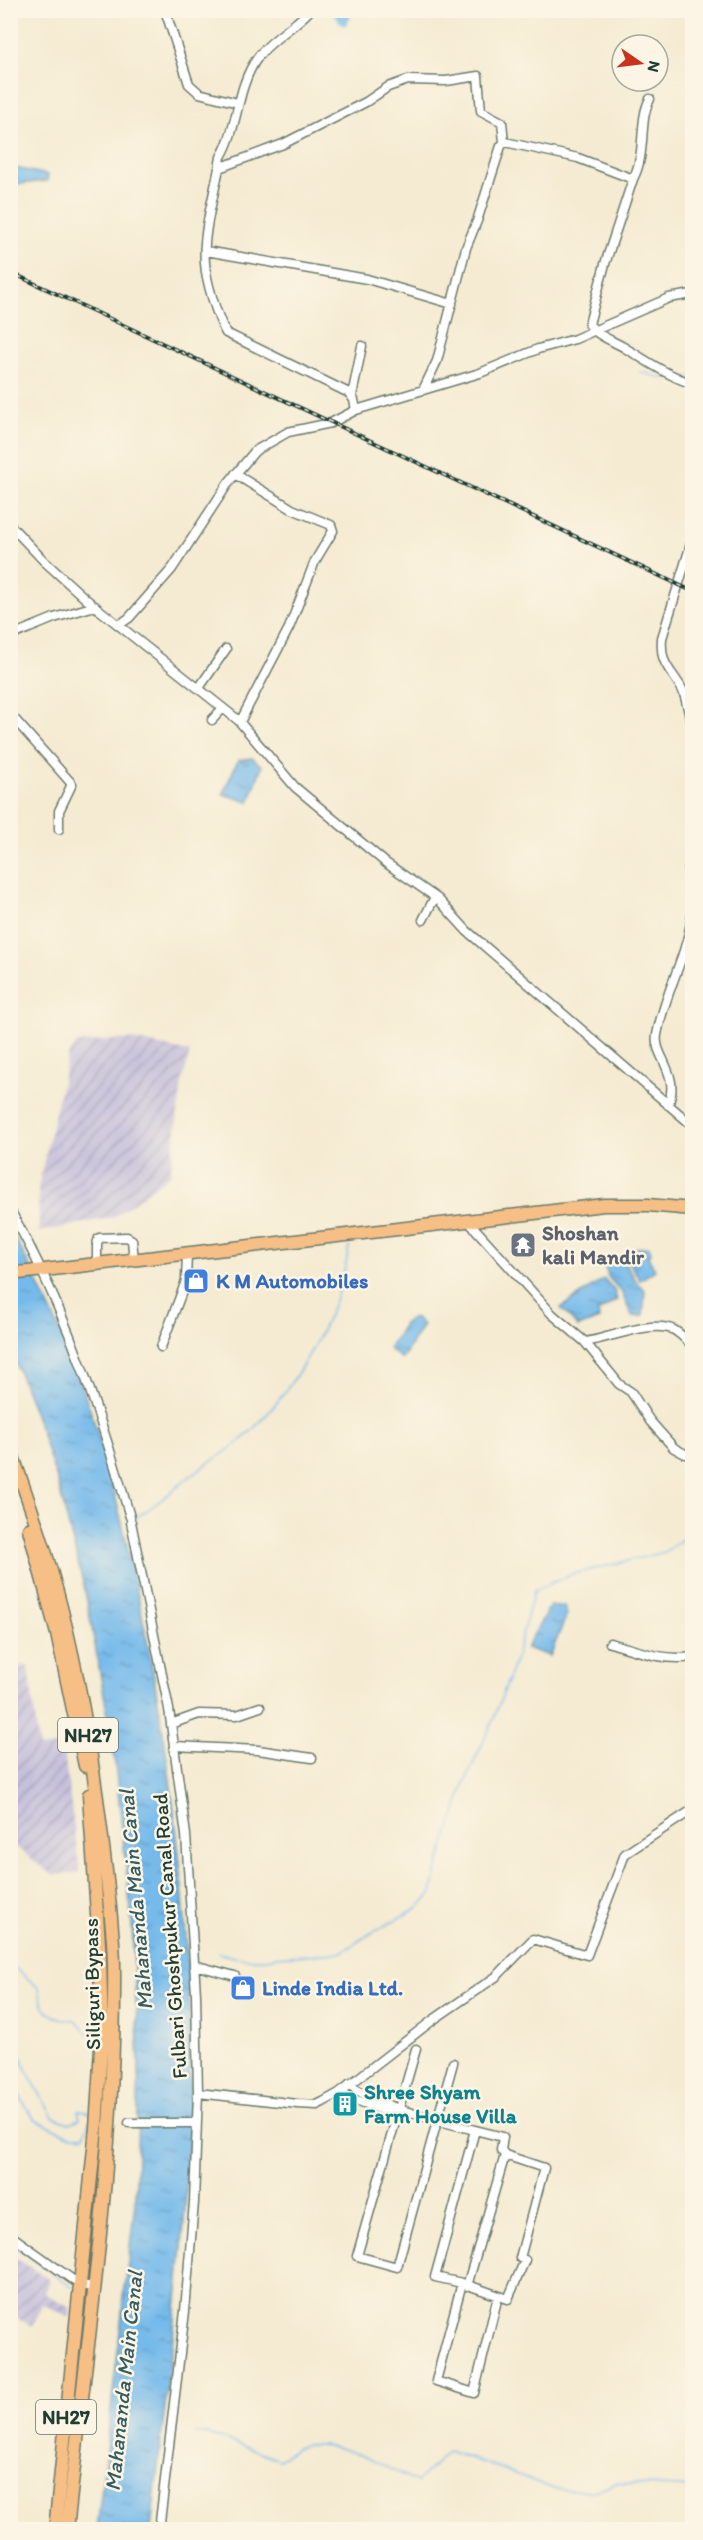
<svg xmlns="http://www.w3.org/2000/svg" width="703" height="2540" viewBox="0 0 703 2540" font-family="Itim,sans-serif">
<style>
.industrial{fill:url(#industrial-furrows)}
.water{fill:url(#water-ripples);stroke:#4a7c90;stroke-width:1.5}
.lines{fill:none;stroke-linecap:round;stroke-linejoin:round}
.stream{stroke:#74baeb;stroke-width:1.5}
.canal{stroke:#74baeb;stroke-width:7}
.minor-casing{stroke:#6a7a6b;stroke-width:11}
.highway-casing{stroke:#6a7a6b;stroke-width:15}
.minor{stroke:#fff;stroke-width:8}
.highway{stroke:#f5bf86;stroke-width:12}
.rail-casing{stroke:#1f3d34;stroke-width:4}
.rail{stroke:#fcf5e5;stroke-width:1.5;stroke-dasharray:4.5;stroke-linecap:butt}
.labels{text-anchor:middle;stroke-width:5;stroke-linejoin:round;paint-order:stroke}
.shield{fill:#fcf5e5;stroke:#617469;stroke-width:1.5}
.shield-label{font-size:20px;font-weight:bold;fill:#1f3d34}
.worship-label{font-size:21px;font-weight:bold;fill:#5b616d;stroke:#fcf5e5;text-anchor:start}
.shop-label{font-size:21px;font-weight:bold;fill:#366cbe;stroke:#fcf5e5;text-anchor:start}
.street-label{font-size:21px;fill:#1f3d34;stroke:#fcf5e5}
.culture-label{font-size:21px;font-weight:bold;fill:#0d838f;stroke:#fcf5e5;text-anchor:start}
.water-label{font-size:22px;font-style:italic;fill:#345c62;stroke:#fcf5e5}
</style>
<defs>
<pattern id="industrial-furrows" width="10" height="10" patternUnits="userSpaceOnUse" patternTransform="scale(1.5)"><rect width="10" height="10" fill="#c5c0db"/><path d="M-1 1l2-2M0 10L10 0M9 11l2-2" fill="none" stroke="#9f9db2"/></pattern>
<pattern id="water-ripples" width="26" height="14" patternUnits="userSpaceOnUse" patternTransform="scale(1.5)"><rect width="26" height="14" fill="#74baeb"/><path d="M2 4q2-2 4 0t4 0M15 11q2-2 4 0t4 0" fill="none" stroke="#5f98bf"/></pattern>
</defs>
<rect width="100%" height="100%" fill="#fcf5e5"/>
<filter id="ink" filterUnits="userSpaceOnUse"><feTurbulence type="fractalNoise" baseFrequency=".0167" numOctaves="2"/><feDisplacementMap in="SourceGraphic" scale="12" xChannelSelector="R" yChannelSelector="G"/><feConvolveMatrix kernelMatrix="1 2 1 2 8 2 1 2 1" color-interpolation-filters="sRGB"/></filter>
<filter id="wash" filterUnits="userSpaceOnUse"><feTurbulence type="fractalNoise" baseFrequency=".008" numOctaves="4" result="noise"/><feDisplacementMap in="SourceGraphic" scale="24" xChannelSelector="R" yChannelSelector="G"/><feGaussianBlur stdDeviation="1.35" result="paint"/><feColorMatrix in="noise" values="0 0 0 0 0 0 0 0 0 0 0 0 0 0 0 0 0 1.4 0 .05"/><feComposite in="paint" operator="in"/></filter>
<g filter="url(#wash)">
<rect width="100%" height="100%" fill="#f5ebd2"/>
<path class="industrial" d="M128,1039L190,1052L182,1082L170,1175L114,1217L39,1232L38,1188L68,1055L77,1043Z
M11,1664L28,1666L39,1748L63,1745L80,1872L53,1875L11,1843Z
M10,2255L50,2280L44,2293L70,2307V2317L42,2304L33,2326L11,2316Z"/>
<path class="water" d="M11,167L48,175L47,181L11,185Z
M252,758L262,766L249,802L223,794L238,760Z
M10,1228C38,1281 64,1336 84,1392C111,1468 128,1547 144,1625C177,1791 195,1961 189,2130C185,2264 165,2397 151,2529H97L136,2195L139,2062L132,1922L113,1744L85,1590L57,1480L35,1414L11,1351Z
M649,1247L651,1252L648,1257L655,1270L640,1280L625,1256L635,1248Z
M620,1256L638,1284L645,1290L643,1316H632L621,1291L609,1278L603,1262Z
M604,1279L614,1290L617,1300L598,1312L599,1319L578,1327L561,1308Z
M414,1318L423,1325L402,1359L389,1349L405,1322Z
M550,1606H564L567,1614L550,1656L526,1648Z"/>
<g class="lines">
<path class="stream" d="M640,372L663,378L668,377
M682,376L692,378
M133,1519C155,1507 173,1490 192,1475C205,1464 221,1456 234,1446C288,1403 340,1315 349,1246
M219,1953C233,1958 261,1962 275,1957L340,1953L368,1935L419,1907L432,1893L437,1869L465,1782L494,1718L515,1661L534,1591L569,1575L665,1552L681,1540L692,1539
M10,1968L16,1969L39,1988C41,2012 53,2020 75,2020L93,2038
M10,2028L26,2069L53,2117L69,2123L80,2119L78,2111L93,2113
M10,2081L35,2120L72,2136H84L90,2120
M10,2243L73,2288
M194,2433H206L279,2459C286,2455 295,2448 303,2446C337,2438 387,2468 417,2482L448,2451L505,2470L554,2489L593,2491L616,2483L692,2488"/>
<path class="canal" d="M334,10L344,22L350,10"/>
</g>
</g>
<g filter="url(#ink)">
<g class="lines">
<g class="minor-casing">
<path id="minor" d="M165,10L189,84L199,93L238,103
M219,168L283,144L366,102L388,87L408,80L446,81L478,76L481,111L502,122L504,142
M633,179C647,153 638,121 650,99
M206,251L367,279L452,304
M423,390L437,361L466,248L477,221L501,146L505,142L578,158L633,179L605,264L589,324C597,336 612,340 625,348C649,362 665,374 692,384
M352,396L362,346
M356,410L480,373L538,349L575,339L669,298L692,294
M235,474L292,509L331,525L333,531L315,561L289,628L240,722
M10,525L44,561L87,600L238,720L295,787L386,863L438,899L467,931L692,1125
M692,541L662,638C660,665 670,668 682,689C687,699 687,711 692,721
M119,625L129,618L172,569L229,482L255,451L288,432L331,423L356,410L354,400L349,393L226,333C217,317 206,281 205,263C202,231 216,189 221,157C239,126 236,87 258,57C271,39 295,27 310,10
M10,636L54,618L95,606
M199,688L226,649
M10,714L72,784L59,811V829
M212,720L223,708
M692,846L689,869L692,892
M423,920L435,897
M668,1105C681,1074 653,1055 657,1035C664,994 687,957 692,916
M10,1210C65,1306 99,1411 130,1517
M469,1222L552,1314L585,1342L619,1384L631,1392L650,1421L674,1448L685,1454H692
M97,1264V1244L99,1238L127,1237L132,1240L134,1260
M585,1342C608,1339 651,1319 674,1330C680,1333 687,1341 692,1345
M161,1347L186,1281L187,1254
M131,1522L169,1709L186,1835L196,1994L198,2093L194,2202L185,2311L159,2530
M610,1643C639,1651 662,1661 692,1657
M171,1724L199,1714L237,1715L260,1707
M174,1746L258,1750L312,1758
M194,1965L235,1976
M416,2049L357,2256L397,2267L453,2063
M349,2084C379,2110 462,2126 503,2137L501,2150L505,2155L467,2286
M198,2093L298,2104L317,2105L323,2102L339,2093L433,2020L497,1976L533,1939L587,1955L625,1854L692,1810
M339,2093L396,2116
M129,2123H194L197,2119
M475,2130L435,2277L462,2283L508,2299L525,2260L520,2258L544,2168L505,2155
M10,2235L80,2285L94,2287
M462,2283L436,2381L474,2393L498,2296"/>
</g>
<g class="highway-casing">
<path id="highway" d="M10,1274L604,1205H648L692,1209
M10,1448C29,1502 48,1555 62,1611C81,1686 93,1762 102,1838C107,1880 113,1922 114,1964C116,2153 87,2342 67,2530
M29,1529L57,1634L85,1766
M55,2530L96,2128L102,2031L100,1959L89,1795"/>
</g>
<use href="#minor" class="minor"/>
<use href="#highway" class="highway"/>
<g class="rail-casing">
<path id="rail" d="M10,272L692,591"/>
</g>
<use href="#rail" class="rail"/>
</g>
</g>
<defs>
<g id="temple-square" transform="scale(1.35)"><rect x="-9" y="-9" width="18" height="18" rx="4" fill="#6b7280" stroke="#fcf5e5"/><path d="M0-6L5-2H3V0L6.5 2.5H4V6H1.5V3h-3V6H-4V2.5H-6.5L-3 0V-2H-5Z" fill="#fff"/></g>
<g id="shop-square" transform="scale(1.35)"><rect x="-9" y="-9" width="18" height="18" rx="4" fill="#3f7fe0" stroke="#fcf5e5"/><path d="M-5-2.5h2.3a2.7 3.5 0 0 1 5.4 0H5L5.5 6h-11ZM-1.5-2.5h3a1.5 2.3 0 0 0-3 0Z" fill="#fff"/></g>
<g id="building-square" transform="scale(1.35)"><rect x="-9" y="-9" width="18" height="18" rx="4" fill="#0f9aa8" stroke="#fcf5e5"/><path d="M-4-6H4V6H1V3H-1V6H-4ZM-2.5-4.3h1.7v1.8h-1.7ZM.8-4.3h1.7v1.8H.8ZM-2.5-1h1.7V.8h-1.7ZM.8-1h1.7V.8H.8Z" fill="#fff"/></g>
</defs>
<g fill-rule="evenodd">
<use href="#temple-square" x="523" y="1245"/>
<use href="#shop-square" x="196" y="1281"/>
<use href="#shop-square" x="243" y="1988"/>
<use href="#building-square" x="345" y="2104"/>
</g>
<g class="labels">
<g class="shield">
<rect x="58" y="1718" width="60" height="34" rx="4.5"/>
<rect x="36" y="2400" width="60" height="34" rx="4.5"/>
</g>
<g class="shield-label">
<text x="88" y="1742">NH27</text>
<text x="66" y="2424">NH27</text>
</g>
<g class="worship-label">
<text x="542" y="1240">Shoshan<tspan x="542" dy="24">kali Mandir</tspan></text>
</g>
<g class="shop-label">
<text x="216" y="1288">K M Automobiles</text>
<text x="262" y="1995">Linde India Ltd.</text>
</g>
<g class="street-label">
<text transform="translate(170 1936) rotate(-94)" y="7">Fulbari Ghoshpukur Canal Road</text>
<text transform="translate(92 1984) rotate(-91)" y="7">Siliguri Bypass</text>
</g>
<g class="culture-label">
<text x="364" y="2099">Shree Shyam<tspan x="364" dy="24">Farm House Villa</tspan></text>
</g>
<g class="water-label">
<text transform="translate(135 1900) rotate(-95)" y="8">Mahananda Main Canal</text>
<text transform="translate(123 2381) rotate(-84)" y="8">Mahananda Main Canal</text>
</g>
</g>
<rect width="703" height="2540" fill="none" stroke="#fcf5e5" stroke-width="36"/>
<g transform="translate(640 63) rotate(104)"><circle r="28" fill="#fcf5e5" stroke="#a4ab9e" stroke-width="1.5"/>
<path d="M0-4.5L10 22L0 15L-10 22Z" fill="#c8321e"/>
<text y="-9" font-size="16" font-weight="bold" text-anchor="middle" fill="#1f3d34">N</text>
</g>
</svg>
